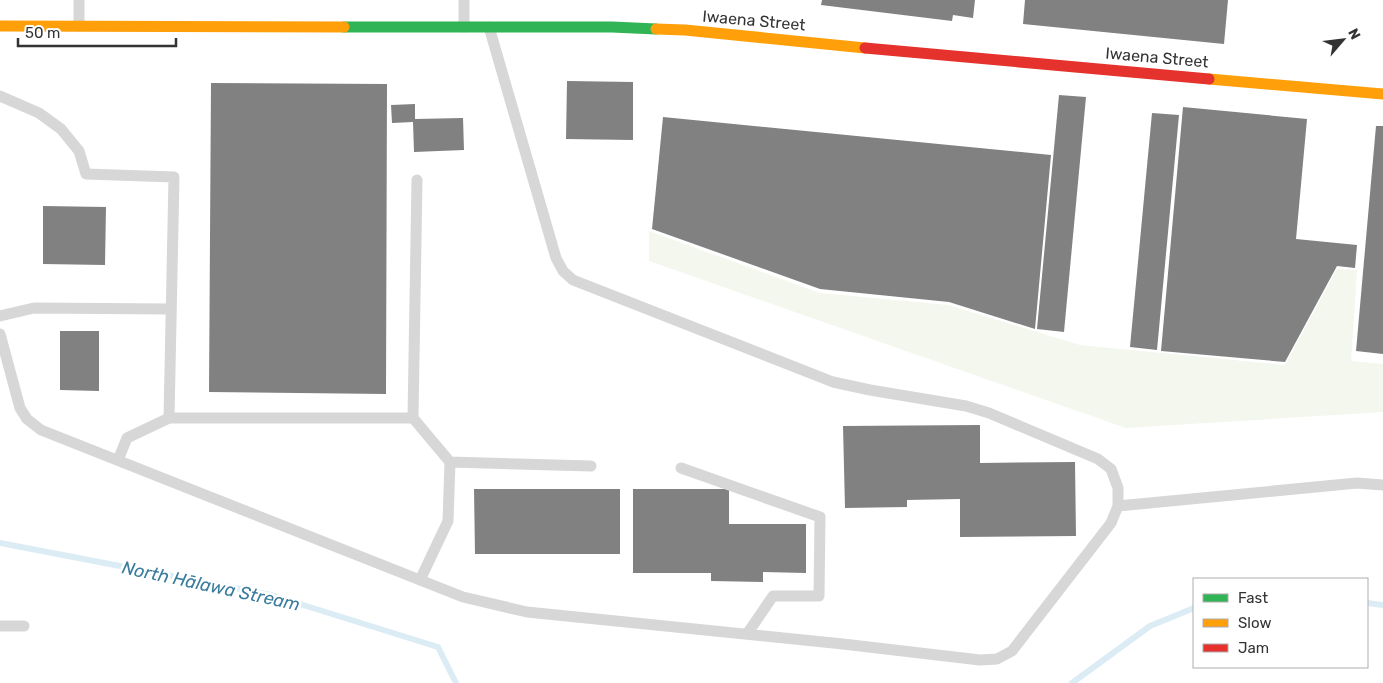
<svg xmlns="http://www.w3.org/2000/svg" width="1383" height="683" viewBox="0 0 1383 683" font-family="Rubik,sans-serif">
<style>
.green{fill:#f3f7ee}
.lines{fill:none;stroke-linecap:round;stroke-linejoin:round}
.stream{stroke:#dbecf4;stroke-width:6}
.building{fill:#818181}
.lane{stroke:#d7d7d7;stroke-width:11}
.fast{stroke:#30b455;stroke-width:11}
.slow{stroke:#ff9f0a;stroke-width:11}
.jam{stroke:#e5322d;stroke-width:11}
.labels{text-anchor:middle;stroke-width:5;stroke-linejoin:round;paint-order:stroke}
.street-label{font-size:16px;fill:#333;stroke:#fff}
.water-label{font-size:18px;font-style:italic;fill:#397c9d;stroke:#fff}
</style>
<rect width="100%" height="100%" fill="#fff"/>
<path class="green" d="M649,231L820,293L948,305L1080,345L1285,365L1337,269L1357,270L1351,361L1383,364V412L1126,428L649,261Z"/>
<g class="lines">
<path class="stream" d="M0,543L271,595L438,647L456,683
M1367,603L1383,605
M1072,683L1150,626L1194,608"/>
</g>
<path class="building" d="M822,0H975L973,18L953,15L952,21L821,5Z
M1025,0H1228L1224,44L1023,24Z
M567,81L633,82V140L566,139Z
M211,83L387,84L386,394L209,392Z
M1059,95L1086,97L1064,332L1037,329Z
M415,104V119L463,118L464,150L414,152L413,122L392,123L391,105Z
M1183,107L1307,119L1296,239L1357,245L1355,268L1337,266L1285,362L1161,351Z
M1152,113L1179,115L1157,350L1130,347Z
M663,117L1051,155L1035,329L949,302L820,289L652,229Z
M1376,126H1383V354L1356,351Z
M43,206L106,207L105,265L43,264Z
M60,331H99V391L60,390Z
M980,425V463L1075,462L1076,536L960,537V499L907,500V507L845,508L843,426Z
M474,489H620V554H475Z
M633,489H729V524H806V573L763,572V582L711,581V573H633Z"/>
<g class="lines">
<path class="lane" d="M464,0V27
M79,26V0
M0,96L39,113L61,129L79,151L86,174L174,177L169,418
M0,316L34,308L171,309
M0,334L20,408L27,419L41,430L463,597L527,612L843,644L980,660L997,659L1012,651L1111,523L1118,506V488L1111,469L1098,459L989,413L966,406L870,390L833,382L573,280L563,271L556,258L489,27
M413,418L417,180
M118,460L127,438L169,418H413L450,462L591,466
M681,468L820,517L819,596H773L747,634
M1118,506L1357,483L1383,485
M420,580L448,521L450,462
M0,626H24"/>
<path class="fast" d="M344,27H612L656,29"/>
<path class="slow" d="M0,26L344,27
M656,29L685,30L865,48
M1209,79L1383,94"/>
<path class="jam" d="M865,48L1209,79"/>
</g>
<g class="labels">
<g class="street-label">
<text transform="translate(754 20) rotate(5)" y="6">Iwaena Street</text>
<text transform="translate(1157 57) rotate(5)" y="6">Iwaena Street</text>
</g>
<g class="water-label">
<text transform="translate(211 586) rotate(12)" y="6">North Hālawa Stream</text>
</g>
</g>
<rect x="1193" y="578" width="175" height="90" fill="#ffffff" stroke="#adadad"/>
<rect x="1203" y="594" width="25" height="8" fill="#30b455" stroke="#adadad"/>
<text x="1238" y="603" font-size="15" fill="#333333">Fast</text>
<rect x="1203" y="619" width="25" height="8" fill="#ff9f0a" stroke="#adadad"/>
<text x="1238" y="628" font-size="15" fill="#333333">Slow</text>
<rect x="1203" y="644" width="25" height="8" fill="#e5322d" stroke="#adadad"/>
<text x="1238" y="653" font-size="15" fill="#333333">Jam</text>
<g transform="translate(1343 40) rotate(62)" stroke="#ffffff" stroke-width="4" paint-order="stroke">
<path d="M0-4L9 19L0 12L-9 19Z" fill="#333333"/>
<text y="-8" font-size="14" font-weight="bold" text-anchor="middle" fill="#333333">N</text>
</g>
<path d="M18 38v8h158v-8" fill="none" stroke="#333333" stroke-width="2.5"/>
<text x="25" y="38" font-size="15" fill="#333333" stroke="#ffffff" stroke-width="4" paint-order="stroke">50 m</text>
</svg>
